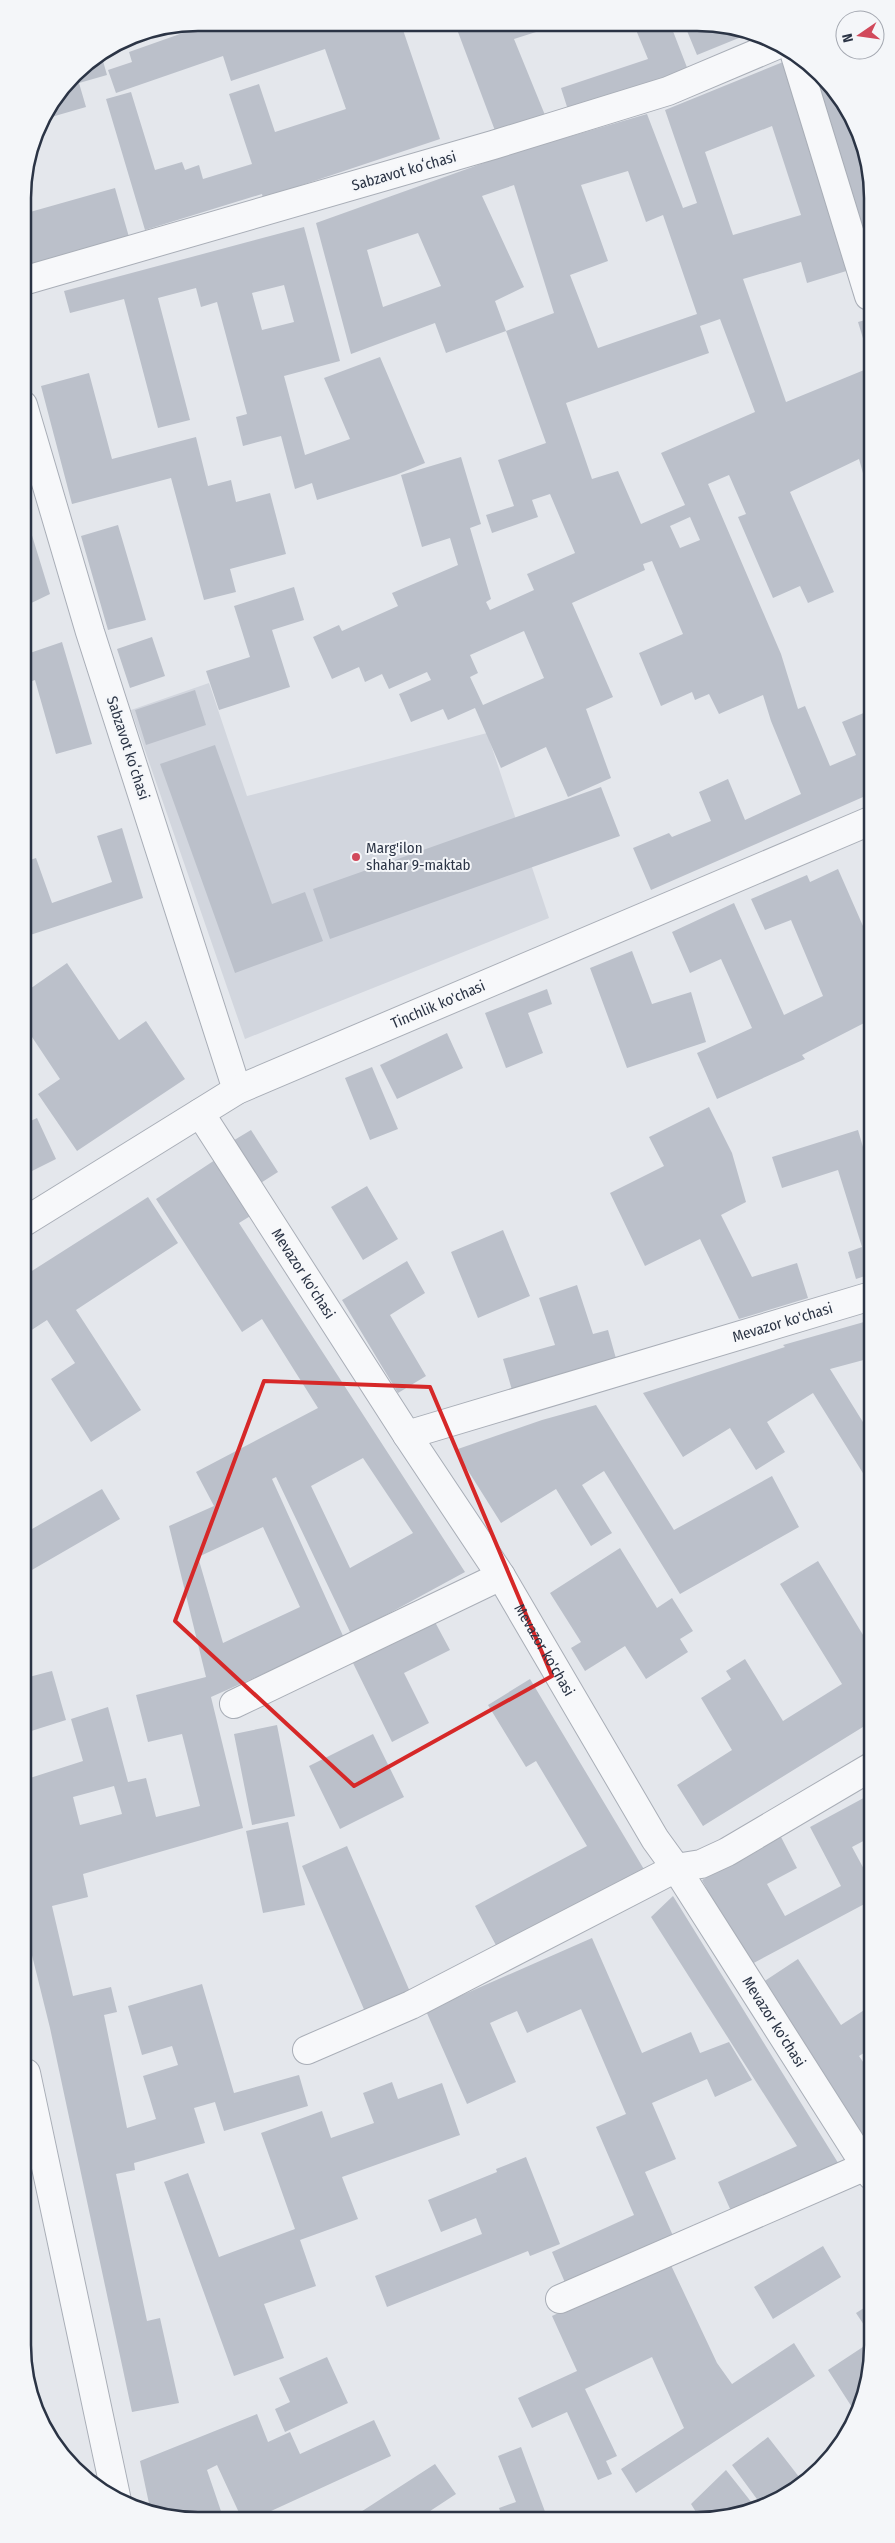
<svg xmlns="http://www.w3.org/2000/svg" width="895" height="2543" viewBox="0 0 895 2543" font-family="'Fira Sans Condensed',sans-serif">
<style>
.built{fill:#d2d6de}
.building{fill:#bbc0ca;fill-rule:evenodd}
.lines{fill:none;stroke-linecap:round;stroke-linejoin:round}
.minor-casing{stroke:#a9aeb7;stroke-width:30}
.minor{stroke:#f7f8fa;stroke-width:28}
.marked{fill:none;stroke:#d62828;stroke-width:4;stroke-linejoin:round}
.poi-dot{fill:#d1495b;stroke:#f4f6f9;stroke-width:2}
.labels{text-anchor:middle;stroke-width:4;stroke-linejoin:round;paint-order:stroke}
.street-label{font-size:15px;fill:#2b3445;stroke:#f4f6f9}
.poi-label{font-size:15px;fill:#2b3445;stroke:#f4f6f9;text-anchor:start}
.rim{fill:none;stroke:#2b3445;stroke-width:2.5}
</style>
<rect width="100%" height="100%" fill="#e4e7ec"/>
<path class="built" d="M209,683L247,796L487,733L549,918L245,1039L131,710Z"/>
<path class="building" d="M211,23H290L294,32L320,23L401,24L440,139L263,198L262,194L145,230L106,99L131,92L155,170L182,162L185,170L199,165L203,179L252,164L229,94L259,84L275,132L346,109L325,49L231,81L223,56L116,93L108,70L132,62L129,52Z
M455,24L558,25L514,39L547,120L497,136Z
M634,25L671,26L688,70L569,113L561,88L648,59Z
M685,26H732L751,33L697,55Z
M101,54L107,75L79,83L86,107L41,120L82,66Z
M788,60L853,269L807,283L801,262L743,279L786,402L869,368L870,498L859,459L790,492L834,592L808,603L800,586L773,598L738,517L746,514L729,475L708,484L781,654L798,709L805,706L830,766L856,755L842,722L866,712L870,721V794L651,890L633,848L669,833L672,837L711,821L699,792L728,779L745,820L801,794L771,721L763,695L719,714L709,694L695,700L692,692L661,706L639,653L683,634L652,561L643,564L645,570L572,603L613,697L586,709L611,778L568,797L546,747L501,768L475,708L448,720L443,709L411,722L399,694L431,680L427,672L389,689L382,674L365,682L359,667L332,679L313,637L339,625L342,631L398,606L392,593L458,565L450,538L422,547L401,475L461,457L481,524L470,528L491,599L486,602L490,610L534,590L527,574L575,553L550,494L532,500L538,517L492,533L486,515L514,506L498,460L546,443L506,331L554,313L514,185L482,196L524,287L495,301L506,331L446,353L435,323L351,354L316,223L506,155L647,114L683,208L697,203L665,110ZM772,126L801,215L733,235L705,152ZM628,171L646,222L663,215L697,314L598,348L570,275L608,261L581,185ZM418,233L441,286L383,307L367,250ZM720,319L755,412L661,453L685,505L641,524L618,471L592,479L566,403L709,353L700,326ZM690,517L700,540L680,548L670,526ZM524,631L544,678L483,705L470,677L478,673L470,655Z
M807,63L821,74L849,110L869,163V271Z
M115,188L129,237L23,268V214Z
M304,227L340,361L284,376L305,455L350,439L324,378L380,357L425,463L396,475L317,500L312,483L295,489L281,436L243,446L236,417L247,414L217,302L201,307L196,288L158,298L190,420L158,428L124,299L70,313L64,291ZM284,285L294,322L262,330L252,293Z
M869,319V358L858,322Z
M89,373L112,459L196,437L208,486L231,480L236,502L270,493L286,554L230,569L236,592L204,600L171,478L72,504L41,386Z
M23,506L50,594L23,607Z
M118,525L146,620L108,630L81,536Z
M294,587L304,620L272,630L290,687L219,710L206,671L250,657L234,606Z
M152,637L165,676L130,688L117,649Z
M62,642L92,744L56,754L35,680L24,684V655Z
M195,690L206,725L146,745L135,710Z
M215,745L272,904L305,892L323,941L235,973L160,764Z
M601,787L620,836L330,939L313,889Z
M122,828L143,898L24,937V862L36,858L52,903L112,882L97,836Z
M24,843L28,855L24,856Z
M838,869L870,942V1020L802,1055L805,1059L717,1099L697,1053L752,1028L721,959L690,973L672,932L734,903L784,1015L823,996L791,920L765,930L751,899L807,875L810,882Z
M632,951L652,1004L691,992L706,1042L627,1068L590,968Z
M67,963L119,1040L146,1021L185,1079L77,1151L38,1094L60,1079L24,1025V993Z
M547,989L552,1004L528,1013L543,1053L506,1068L485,1013Z
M447,1033L463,1068L397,1099L380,1065Z
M372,1067L398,1129L370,1140L345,1078Z
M709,1107L732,1153L746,1202L721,1215L752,1277L797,1263L808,1298L739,1319L700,1239L645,1266L610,1193L664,1166L649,1137Z
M37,1118L56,1159L24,1175V1124Z
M251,1130L278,1172L253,1188L226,1145Z
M858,1130L870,1171L871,1274L856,1279L848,1252L862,1247L838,1170L782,1188L772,1157Z
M221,1156L257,1212L239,1223L465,1572L351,1634L276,1477L272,1479L344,1638L211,1697L243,1828L83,1874L88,1897L52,1906L73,1996L111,1987L117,2012L104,2015L127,2128L156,2119L143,2076L178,2065L172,2046L142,2055L128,2006L202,1984L234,2093L299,2075L308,2106L224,2131L215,2102L194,2108L205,2143L134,2163L135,2170L116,2174L147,2321L160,2318L179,2403L132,2412L50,2028L25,1927V1760L30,1778L83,1761L71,1719L108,1707L128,1782L146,1778L156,1817L200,1806L182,1734L148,1742L136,1695L206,1677L169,1526L214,1506L196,1472L318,1408L262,1319L242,1332L156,1199ZM363,1458L413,1533L350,1568L311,1486ZM263,1527L300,1607L223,1643L198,1557ZM114,1786L122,1814L80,1825L73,1797Z
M367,1186L398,1239L363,1260L331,1207Z
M148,1197L178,1243L76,1310L141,1410L91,1442L51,1379L75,1363L47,1320L24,1335V1276Z
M503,1230L530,1296L478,1318L451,1252Z
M407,1261L425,1293L390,1315L426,1376L398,1393L342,1300Z
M577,1285L593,1334L608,1330L617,1362L512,1390L503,1359L555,1345L539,1298Z
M871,1320V1358L830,1369L871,1435V1486L813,1393L767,1422L785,1452L756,1470L730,1428L683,1457L643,1393L785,1347L783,1345Z
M596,1405L674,1530L772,1476L799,1527L680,1594L604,1471L582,1485L612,1533L591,1546L556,1489L501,1523L455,1450L542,1420Z
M102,1489L120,1519L25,1574V1533Z
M620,1548L657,1608L672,1598L693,1631L680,1639L688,1652L646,1679L625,1646L585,1671L571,1648L581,1642L550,1593Z
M818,1561L871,1648V1722L703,1826L677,1785L732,1750L701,1698L731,1679L726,1671L745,1659L783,1721L842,1684L780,1584Z
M435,1622L450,1650L404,1673L429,1723L392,1742L353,1663Z
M52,1671L66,1720L25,1733V1678Z
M530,1679L645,1871L498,1949L475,1906L587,1846L536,1761L526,1767L488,1705Z
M277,1725L295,1816L252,1825L234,1734Z
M373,1734L404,1797L340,1829L309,1766Z
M871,1794V1837L852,1847L865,1871L871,1868L872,1900L748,1966L702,1880L781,1837L797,1868L767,1884L785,1916L841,1886L810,1827Z
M288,1822L305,1905L263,1913L246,1831Z
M347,1846L411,1994L366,2014L302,1866Z
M673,1896L840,2166L731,2211L718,2182L797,2146L651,1917Z
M592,1938L642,2053L691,2032L700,2053L729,2042L752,2080L715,2097L707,2079L652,2103L676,2159L645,2172L674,2238L566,2285L552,2252L634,2215L596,2127L626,2114L581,2009L527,2033L517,2011L490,2023L516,2082L467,2104L426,2011Z
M798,1959L841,2025L872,2005V2048L859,2056L872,2075V2164L757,1986Z
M392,2082L398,2099L442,2083L460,2135L342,2177L358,2219L300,2240L316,2286L264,2304L284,2358L234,2376L164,2182L188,2173L219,2257L295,2229L261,2133L322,2111L331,2138L374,2123L363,2093Z
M526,2157L560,2244L530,2256L528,2251L387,2307L375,2276L482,2234L476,2218L441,2232L428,2200L497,2172L496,2169Z
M823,2246L841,2277L773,2319L754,2287Z
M669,2261L717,2363L732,2384L794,2343L815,2376L636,2493L621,2469L684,2428L652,2357L585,2389L617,2456L606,2461L612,2474L598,2480L567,2412L532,2428L518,2398L577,2371L552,2316Z
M872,2303V2337L856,2313Z
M872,2341V2356L857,2415L828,2370Z
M327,2357L348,2403L285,2432L275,2409L290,2402L279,2378Z
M257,2414L268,2442L290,2432L300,2454L374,2420L391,2456L258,2517H241L217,2465L207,2470L223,2517H164L151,2513L140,2461Z
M768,2437L803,2482L785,2497L762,2506L732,2465Z
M521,2447L547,2517H502L499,2508L516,2502L498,2456Z
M435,2464L456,2494L421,2517H353Z
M726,2470L756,2508L732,2517H699L691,2504Z"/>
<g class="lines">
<g class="minor-casing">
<g id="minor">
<path d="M795,55L869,296"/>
<path d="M23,281L493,145L668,91L779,44"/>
<path d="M23,405L90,632L237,1090"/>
<path id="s1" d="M200,1113L407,1435L501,1576L655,1839L676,1868L701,1864L727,1852L871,1767"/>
<path id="s2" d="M24,1222L237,1090L870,821"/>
<path id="s3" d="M407,1435L871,1296"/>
<path d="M234,1704L501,1576"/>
<path id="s4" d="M307,2050L411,2005L676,1868L872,2176"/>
<path d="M26,2073L117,2501"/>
<path d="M560,2299L866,2166"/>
</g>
</g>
<use href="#minor" class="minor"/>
</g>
<path class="marked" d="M264,1381L430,1387L552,1676L354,1786L175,1621Z"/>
<circle class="poi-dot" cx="356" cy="857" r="5"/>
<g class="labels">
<g class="street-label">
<text transform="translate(404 171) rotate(-16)" y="5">Sabzavot koʻchasi</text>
<text transform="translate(128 748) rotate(72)" y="5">Sabzavot koʻchasi</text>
<text dy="5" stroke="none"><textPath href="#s2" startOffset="469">Tinchlik ko'chasi</textPath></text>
<text dy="5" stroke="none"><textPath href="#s1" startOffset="191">Mevazor ko'chasi</textPath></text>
<text dy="5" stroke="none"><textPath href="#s3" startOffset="392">Mevazor ko'chasi</textPath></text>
<text dy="5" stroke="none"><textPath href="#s1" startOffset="638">Mevazor ko'chasi</textPath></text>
<text dy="5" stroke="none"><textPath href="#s4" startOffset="594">Mevazor ko'chasi</textPath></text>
</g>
<g class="poi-label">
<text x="366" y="853">Marg'ilon<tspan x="366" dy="17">shahar 9-maktab</tspan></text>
</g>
</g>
<path d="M0 0H895V2543H0ZM198 31H697A167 167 0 0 1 864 198V2345A167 167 0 0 1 697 2512H198A167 167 0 0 1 31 2345V198A167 167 0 0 1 198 31Z" fill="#f4f6f9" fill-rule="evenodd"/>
<path class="rim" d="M198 31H697A167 167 0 0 1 864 198V2345A167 167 0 0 1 697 2512H198A167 167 0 0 1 31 2345V198A167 167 0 0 1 198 31Z"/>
<g transform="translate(860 35) rotate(257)"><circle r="24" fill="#f4f6f9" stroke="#a4a8b1"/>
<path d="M0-4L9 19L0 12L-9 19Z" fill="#d1495b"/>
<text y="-8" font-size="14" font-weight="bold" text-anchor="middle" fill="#2b3445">N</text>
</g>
</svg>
